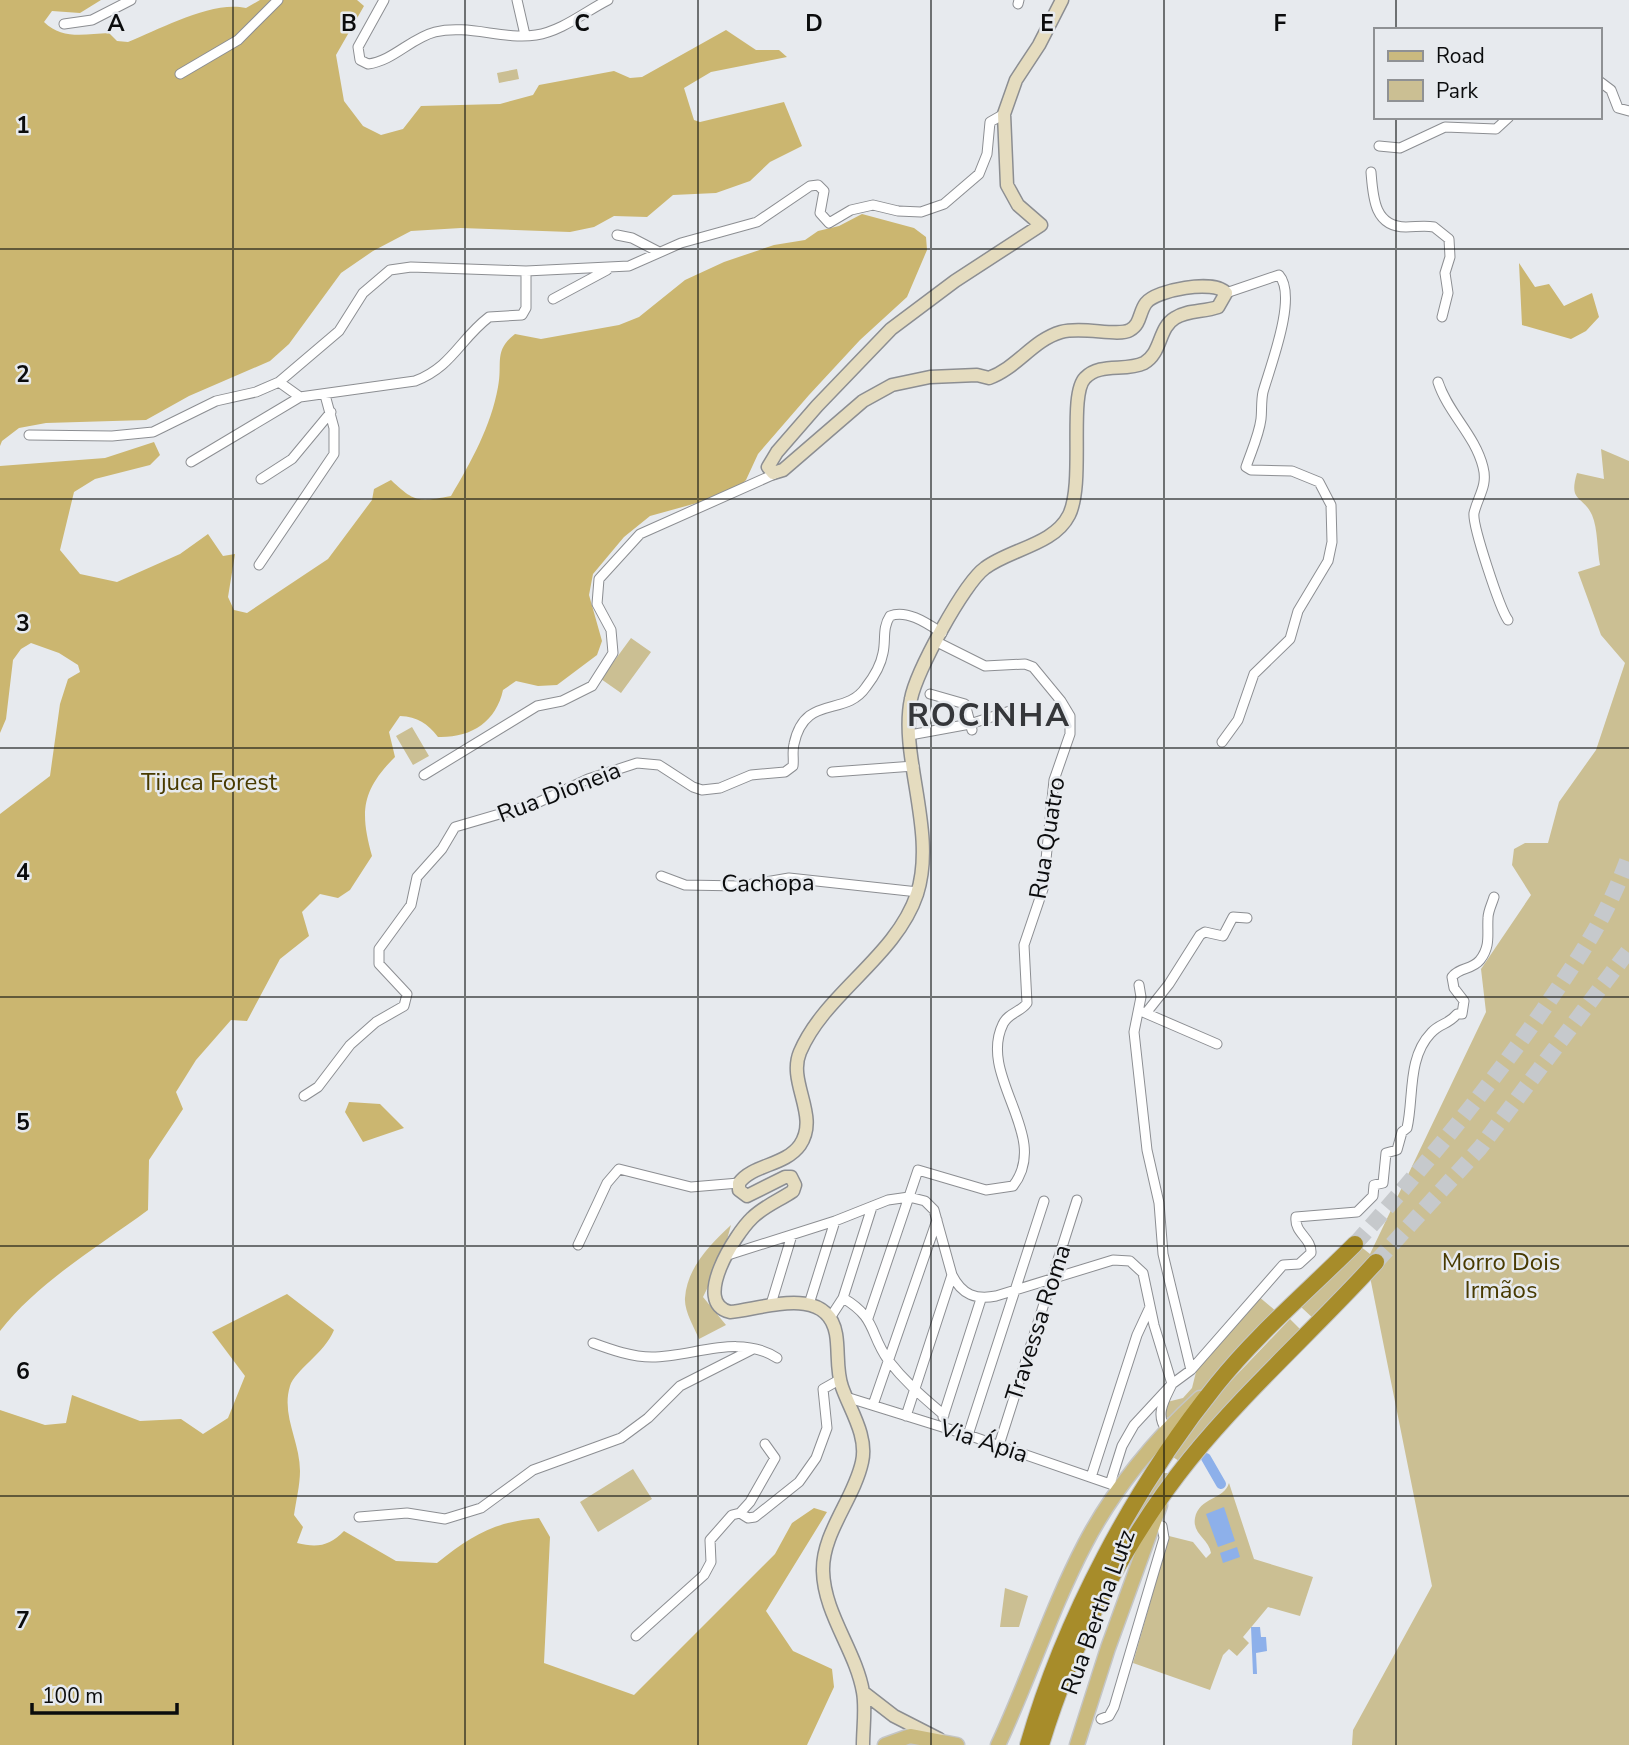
<svg xmlns="http://www.w3.org/2000/svg" width="1629" height="1745" viewBox="0 0 1629 1745" font-family="'Nunito Sans',sans-serif">
<style>
.green{fill:#cbbf93}
.forest{fill:#cbb670}
.water{fill:#8db0ea}
.lines{fill:none;stroke-linecap:round;stroke-linejoin:round}
.canal{stroke:#8db0ea;stroke-width:10}
.highway-tunnel{stroke:#c6c9cc;stroke-width:16;stroke-dasharray:16 8;stroke-linecap:butt}
.street-casing{stroke:#8c8e92;stroke-width:11}
.secondary-casing{stroke:#8c8e92;stroke-width:15}
.primary-casing{stroke:#c4c5c5;stroke-width:17}
.highway-casing{stroke:#c4c5c5;stroke-width:18}
.street{stroke:#fff;stroke-width:9}
.secondary{stroke:#e5dcbf;stroke-width:12}
.primary{stroke:#caba7f;stroke-width:14}
.highway{stroke:#a78c2a;stroke-width:16}
.grid{fill:none;stroke:#0b0c0d;stroke-width:2;stroke-opacity:0.55}
.labels{text-anchor:middle;stroke-width:5;stroke-linejoin:round;paint-order:stroke}
.park-label{font-size:24px;fill:#483a00;stroke:#e7eaee}
.street-label{font-size:24px;fill:#0b0c0d;stroke:#e7eaee}
.district-label{font-size:32px;font-weight:bold;letter-spacing:2px;fill:#35373a;stroke:#e7eaee}
.grid-label{font-size:23px;text-anchor:middle;font-weight:bold;fill:#0b0c0d;stroke:#e7eaee;stroke-width:5;stroke-linejoin:round;paint-order:stroke}
</style>
<rect width="100%" height="100%" fill="#e7eaee"/>
<path class="green" d="M517,69L519,79L499,83L497,73Z
M1601,449L1629,461V1745H1352L1353,1730L1432,1586L1367,1262L1315,1320L1301,1307L1360,1246L1370,1254L1486,1012L1481,969L1531,895L1512,865L1514,849L1525,843H1548L1559,802L1596,750L1625,663L1601,635L1578,572L1600,565C1597,550 1598,529 1592,515C1583,495 1568,503 1577,473L1604,479Z
M631,638L651,652L621,693L601,679Z
M412,727L429,756L413,765L396,736Z
M731,1225L722,1258L703,1297L726,1325L699,1339C694,1327 684,1311 685,1298C687,1267 711,1244 731,1225Z
M1258,1296L1277,1312L1215,1379L1172,1419L1165,1417L1167,1402L1183,1398L1192,1388L1198,1364Z
M1290,1319L1303,1332L1182,1463L1173,1457L1207,1406Z
M633,1469L652,1499L598,1532L580,1502Z
M1162,1473H1172L1074,1645L1110,1562Z
M1229,1483L1254,1559L1313,1577L1300,1616L1268,1607L1243,1637L1249,1643L1237,1656L1229,1649L1223,1655L1210,1690L1133,1663L1169,1536L1193,1542L1206,1558L1211,1553C1209,1539 1192,1534 1195,1518C1199,1497 1224,1500 1229,1483Z
M1005,1588L1028,1596L1019,1627H1000Z"/>
<path class="forest" d="M0,0H101L80,13L52,11L44,22C62,40 85,34 109,33L117,41L128,42C160,29 212,0 246,8L260,0H357L364,6L336,55L344,101L363,126L381,135L403,129L421,106L500,104L533,95L539,85L614,71L630,78L642,77L726,30L756,50H779L787,57L711,72L684,88L694,120L700,122L784,102L802,146L770,162L750,181L716,193L673,195L647,217L614,216L594,227L570,232L461,228L411,231L373,251L341,273L289,344L270,361L189,396L146,420L46,423L19,428L2,441L0,446Z
M862,214L914,228L926,237L927,250L907,297L860,340L809,395L758,454L746,480L733,493L650,516L624,537L593,574L589,595L602,641L597,655L557,685L538,686L516,681L503,690C496,722 471,738 438,737C427,723 418,717 400,716L389,732L395,757C361,791 360,812 372,856L350,890L338,898L320,894L302,912L309,936L280,959L247,1021L231,1020L196,1060L176,1092L183,1109L149,1160L148,1210C98,1247 39,1281 0,1331V814L50,776L60,704L68,679L80,672L78,665L59,653L31,643L21,649L13,660L6,719L0,733V466L105,458L154,442L160,455L150,465L95,479L74,492L60,550L80,574L117,582L180,554L208,534L223,556L235,554L228,597L234,610L247,613L328,559L372,500L374,489L391,480C415,503 419,502 451,496C471,462 491,426 498,387C503,363 493,351 515,334L541,339L619,325L639,317L685,280L724,262L774,245L805,240L818,231L839,226Z
M1519,263L1535,287L1549,284L1564,306L1592,293L1599,317L1586,331L1571,339L1522,325Z
M349,1102L380,1104L404,1128L363,1142L345,1112Z
M287,1294L334,1330C324,1354 295,1370 290,1386C281,1415 300,1441 300,1471C300,1485 296,1501 294,1515L303,1527L297,1543C317,1548 330,1546 344,1531L396,1561L437,1563C472,1535 494,1522 539,1518L550,1537L544,1663L634,1695L775,1554L792,1523L814,1508L827,1512L766,1611L793,1651L832,1669L834,1687L807,1745H0V1410L45,1425L66,1423L72,1395L140,1421L181,1419L203,1434L228,1418L245,1376L212,1332Z"/>
<path class="water" d="M1224,1507L1235,1541L1218,1547L1206,1514Z
M1237,1547L1240,1557L1223,1563L1220,1553Z
M1251,1627H1260L1261,1637H1266L1267,1651L1256,1653L1257,1674H1253Z"/>
<g class="lines">
<path class="canal" d="M1206,1458L1221,1484"/>
<path class="highway-tunnel" d="M1355,1244C1422,1169 1485,1093 1543,1010C1580,956 1606,919 1629,856
M1376,1262L1480,1148L1629,950"/>
<g class="street-casing">
<path id="street" d="M384,0L358,47L360,60L368,64C393,61 411,38 435,32C468,24 503,40 536,35C562,31 586,11 608,0
M517,0L525,35
M1018,4L1019,0
M64,24L92,20L131,0
M180,74L238,40L278,0
M1599,81L1611,90L1618,108L1629,111
M1379,146L1400,148L1445,127L1496,129L1509,117
M1371,172C1373,197 1374,227 1406,227C1416,227 1424,225 1434,227L1449,239L1450,257L1445,273L1448,293L1442,317
M617,235L632,238L659,252
M553,299L607,270
M279,382L300,397
M1438,382C1448,413 1475,435 1483,467C1488,486 1478,496 1474,513C1472,525 1500,609 1508,620
M29,435L112,436L153,432L216,401L256,392L279,382L339,331L363,293L390,270L411,267L526,271L629,266L681,243L757,222L810,186L818,185L824,191L820,213L829,223L851,210L873,205L898,211L921,212L944,204L979,174L987,154L990,122L1004,114
M191,462L300,397L415,381C452,367 460,339 489,317L522,315L526,308V271
M261,479L292,459L331,412
M259,565L334,454V428L325,395
M930,694L965,704L972,730
M910,735L970,724L1010,711
M1222,742L1238,720L1254,674L1290,639L1298,611L1328,561L1332,542L1331,505L1319,482L1292,471L1251,470L1246,467C1251,452 1259,435 1261,419C1262,410 1261,401 1263,392C1270,367 1298,296 1279,275L1226,293
M832,772L914,766
M424,775L537,706L562,701L592,686L613,653L611,630L597,604L599,579L640,534L777,473
M661,876L685,885L741,886L789,878L918,892
M1139,985L1141,997L1134,1032L1147,1150L1159,1203L1163,1254L1191,1370
M1143,1012L1217,1044
M1146,1013L1169,984L1200,935L1205,932L1223,936L1233,917L1247,918
M304,1096L318,1087L350,1045L376,1022L404,1006L407,994L379,964V949L411,905L417,877L442,849L455,827L537,803L588,779L637,763L659,765L693,787L702,790L720,788L751,775L785,772L793,766C794,759 792,751 794,744C805,693 845,718 866,687C873,678 881,664 883,653C886,640 882,628 890,616C907,609 928,624 942,633
M578,1245L607,1183L619,1169L691,1187L739,1183
M728,1255L835,1221L888,1200L909,1197L925,1201L934,1210L952,1275C962,1295 976,1300 996,1296L1113,1260L1130,1261L1143,1273L1154,1325L1172,1384C1165,1399 1154,1415 1167,1430
M843,1298C877,1318 869,1333 888,1360C905,1382 923,1397 944,1415
M771,1304L792,1235
M809,1304L835,1221
M830,1318L843,1298L872,1207
M868,1318L918,1170L986,1190L1013,1186C1052,1136 977,1077 1003,1024C1008,1013 1021,1012 1027,1003L1024,945L1043,889L1054,780L1070,734V716L1061,701L1033,667L1025,664L985,666L937,642
M593,1343C612,1350 632,1357 652,1357C693,1357 739,1333 777,1358
M846,1397L968,1435L1113,1485
M873,1405L937,1220
M906,1416L952,1275
M943,1417L981,1299
M968,1435L1044,1201
M999,1445L1077,1200
M1091,1477L1137,1335L1150,1307
M1110,1484L1122,1446L1134,1425L1172,1384L1191,1370L1283,1265L1299,1264L1311,1253C1312,1238 1294,1233 1296,1217L1357,1212L1373,1196L1374,1185L1383,1183L1386,1153L1397,1150L1402,1132L1407,1128C1414,1098 1407,1058 1431,1033C1440,1023 1448,1025 1457,1014H1462L1464,1001L1454,988L1452,977C1459,967 1472,970 1480,960C1491,946 1487,934 1488,918C1488,911 1492,904 1494,897
M740,1513L748,1518L755,1517L799,1482L816,1458L827,1428L823,1389L839,1380
M359,1517L407,1513L445,1519L481,1508L533,1470L621,1438L648,1418L680,1386L753,1349
M636,1636L704,1575L711,1562L710,1540L732,1515L740,1513L750,1502L775,1458L765,1444
M1101,1719L1109,1716L1114,1707L1164,1538L1162,1526"/>
</g>
<g class="secondary-casing">
<path id="secondary" d="M863,1692L894,1716L939,1739
M863,1745C863,1728 866,1708 863,1692C856,1651 824,1614 823,1571C822,1533 854,1499 862,1462C868,1436 850,1410 842,1387C836,1370 839,1351 836,1334C827,1284 763,1309 730,1312C691,1303 736,1233 752,1218C764,1206 780,1200 793,1191L795,1185L791,1177H785L747,1196L739,1190V1183C753,1164 785,1166 800,1145C820,1116 787,1082 800,1052C825,993 896,957 917,894C937,832 899,756 911,699C916,672 964,583 985,568C1010,549 1054,545 1069,515C1085,483 1068,395 1085,378C1100,362 1125,372 1144,363C1162,353 1158,328 1175,318C1187,310 1204,312 1218,307L1226,293C1214,279 1156,290 1146,303C1139,312 1141,324 1130,330C1118,337 1083,326 1061,332C1033,340 1017,368 989,378L977,375L930,377L892,385L863,401L783,470L773,473L768,467L777,452L817,406L891,329L955,281L1041,225L1018,205L1007,185L1004,114L1016,80L1039,45L1062,0"/>
</g>
<g class="primary-casing">
<path id="primary" d="M885,1745L910,1736L957,1745
M998,1745C1029,1679 1051,1609 1085,1544C1113,1490 1156,1438 1200,1398
M1077,1745L1108,1648L1160,1505"/>
</g>
<g class="highway-casing">
<path id="highway" d="M1028,1745C1064,1619 1134,1487 1217,1384C1257,1334 1309,1290 1355,1244
M1041,1745C1071,1645 1124,1541 1190,1459C1246,1390 1316,1328 1376,1262"/>
</g>
<use href="#street" class="street"/>
<use href="#secondary" class="secondary"/>
<use href="#primary" class="primary"/>
<use href="#highway" class="highway"/>
</g>
<path class="grid" d="M233,0V1745M465,0V1745M698,0V1745M931,0V1745M1164,0V1745M1396,0V30M1396,117V1745M0,249H1629M0,499H1629M0,748H1629M0,997H1629M0,1246H1629M0,1496H1629"/>
<g class="labels">
<g class="park-label">
<text x="209" y="790">Tijuca Forest</text>
<text x="1501" y="1270">Morro Dois<tspan x="1501" dy="28">Irmãos</tspan></text>
</g>
<g class="street-label">
<text transform="translate(559 792) rotate(-21)" y="8">Rua Dioneia</text>
<text transform="translate(1047 838) rotate(-81)" y="8">Rua Quatro</text>
<text transform="translate(768 883) rotate(-1)" y="8">Cachopa</text>
<text transform="translate(1038 1323) rotate(-72)" y="8">Travessa Roma</text>
<text transform="translate(984 1441) rotate(18)" y="8">Via Ápia</text>
<text transform="translate(1098 1612) rotate(-70)" y="8">Rua Bertha Lutz</text>
</g>
<g class="district-label">
<text x="989" y="726">ROCINHA</text>
</g>
</g>
<g class="grid-label">
<text x="116" y="31">A</text>
<text x="349" y="31">B</text>
<text x="582" y="31">C</text>
<text x="814" y="31">D</text>
<text x="1047" y="31">E</text>
<text x="1280" y="31">F</text>
<text x="23" y="133">1</text>
<text x="23" y="382">2</text>
<text x="23" y="631">3</text>
<text x="23" y="880">4</text>
<text x="23" y="1130">5</text>
<text x="23" y="1379">6</text>
<text x="23" y="1628">7</text>
</g>
<rect x="1374" y="28" width="228" height="91" fill="#e7eaee" stroke="#8f9194" stroke-width="2"/>
<rect x="1388" y="51" width="35" height="10" fill="#caba7f" stroke="#8f9194" stroke-width="2"/>
<text x="1436" y="63" font-size="21" fill="#0b0c0d">Road</text>
<rect x="1388" y="80" width="35" height="21" fill="#cbbf93" stroke="#8f9194" stroke-width="2"/>
<text x="1436" y="98" font-size="21" fill="#0b0c0d">Park</text>
<path d="M32 1703v10h145v-10" fill="none" stroke="#0b0c0d" stroke-width="3.5"/>
<text x="42" y="1703" font-size="21" fill="#0b0c0d" stroke="#e7eaee" stroke-width="5" paint-order="stroke">100 m</text>
</svg>
